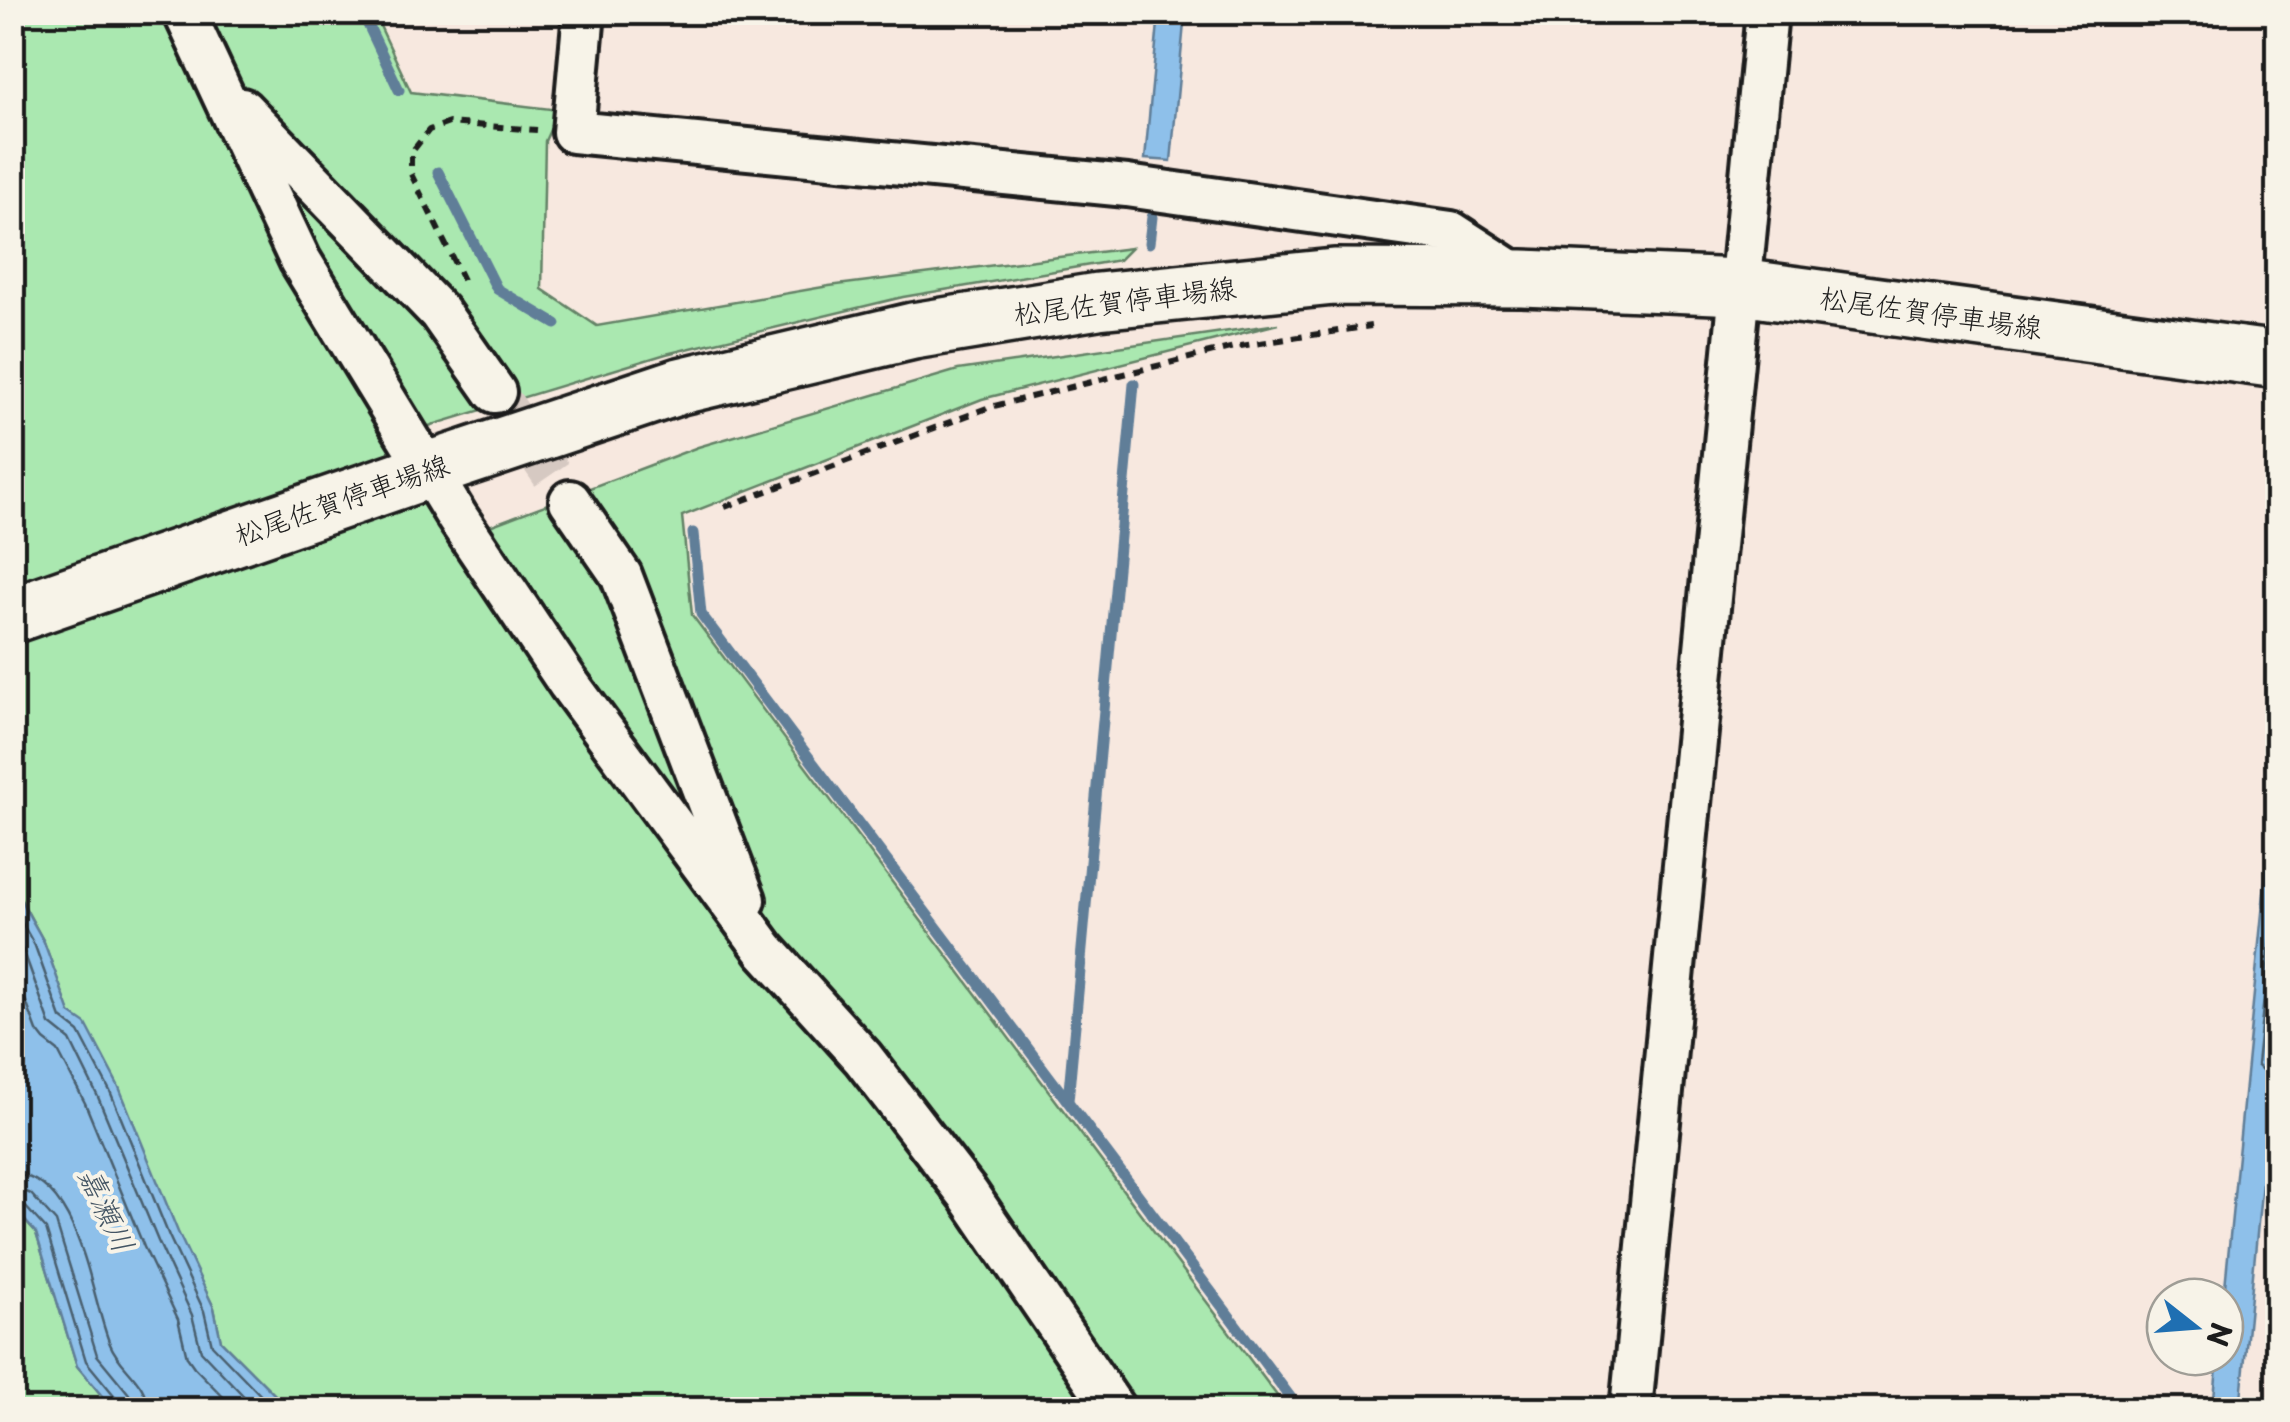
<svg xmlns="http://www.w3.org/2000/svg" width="2290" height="1422" viewBox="0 0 2290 1422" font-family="'Playpen Sans','Klee One',sans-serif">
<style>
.green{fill:#aae8b0;stroke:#638266;stroke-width:2.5}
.water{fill:#8ec0ea;stroke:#607e98;stroke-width:2.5}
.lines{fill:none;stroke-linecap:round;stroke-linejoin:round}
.shore{stroke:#4a5e6e;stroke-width:2.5}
.stream{stroke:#607e98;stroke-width:11}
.minor-tunnel{stroke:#d6c9c2;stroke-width:40;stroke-dasharray:40 20;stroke-linecap:butt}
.minor-casing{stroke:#1c1c1c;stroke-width:48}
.secondary-casing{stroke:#1c1c1c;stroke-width:62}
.path{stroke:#1c1c1c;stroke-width:6;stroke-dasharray:10 8;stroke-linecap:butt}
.minor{stroke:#f7f3e8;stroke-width:40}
.secondary{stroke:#f7f3e8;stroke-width:55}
.labels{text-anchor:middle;stroke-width:8;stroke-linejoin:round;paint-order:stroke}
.street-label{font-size:28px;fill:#1c1c1c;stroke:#f7f3e8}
.water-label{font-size:30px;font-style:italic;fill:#445564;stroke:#f7f3e8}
</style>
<rect width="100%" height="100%" fill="#f7e8df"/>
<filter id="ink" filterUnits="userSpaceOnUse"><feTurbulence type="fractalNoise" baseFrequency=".01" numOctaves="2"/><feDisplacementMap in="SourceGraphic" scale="20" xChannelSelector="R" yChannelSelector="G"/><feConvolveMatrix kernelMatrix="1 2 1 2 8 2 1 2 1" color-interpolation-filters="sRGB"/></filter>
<g filter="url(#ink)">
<path class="green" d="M12,13H374L411,92L559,110L545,141L542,289L597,326L829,286L1131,248L1119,260L903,297L666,354L386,439L450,541L698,447L958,370L1278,324L982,399L682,516L692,615L1287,1409H289L221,1341L214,1308L70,1014L44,942L13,885Z
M12,1207L36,1233L77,1366L113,1409H13Z"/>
<path class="water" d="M1159,13H1185L1171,161L1145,159Z
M2277,761V1027L2240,1409H2213L2218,1357H2225L2224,1297Z
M12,885L44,942L70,1013L86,1024L119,1087L178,1232L214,1308L221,1341L289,1409H113L77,1366L36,1233L13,1207Z"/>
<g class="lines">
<path class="shore" d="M2278,863L2257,1065L2262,1070L2278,1065
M12,905L35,946L61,1018L79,1032L110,1091L169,1236L204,1311L212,1345L275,1410
M12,931L24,952L50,1024L70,1040L98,1097L158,1241L192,1315L201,1351L257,1410
M12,964L37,1031L44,1040L58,1051L85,1103L144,1247L178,1319L187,1357L194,1367L236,1410
M12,1174C80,1176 90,1296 110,1344C120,1369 147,1380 148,1410
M12,1189L22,1190L31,1194L56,1222L97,1355L129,1394L133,1410
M12,1202L23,1204L46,1229L86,1361L118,1400L120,1410"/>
<path class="stream" d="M362,12L399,90
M438,172L497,289L556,324
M1149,243L1152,217
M693,533L701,614L1300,1410
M1068,1101L1134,384"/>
<path class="minor-tunnel" d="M495,392L570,501"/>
<g class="minor-casing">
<path id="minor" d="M184,12L300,260L457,517L569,684L765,950L863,1058L968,1194L1115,1410
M584,12L573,132L1127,186L1451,232L1522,278
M242,109L439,312L495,392
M570,501L621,575L745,900
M1631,1410L1767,12"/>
</g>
<g class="secondary-casing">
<path id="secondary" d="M12,615L429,470L680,386L913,331L1098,301L1334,277L1522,278L1740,287L2278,360"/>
</g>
<path class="path" d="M463,280L411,174V153L429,130L449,123L537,130
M725,507L990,407L1234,347L1371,326"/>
<use href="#minor" class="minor"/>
<use href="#secondary" class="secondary"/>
</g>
</g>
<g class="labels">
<g class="street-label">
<text transform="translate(1125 301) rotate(-7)" y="10">松尾佐賀停車場線</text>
<text transform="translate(1931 313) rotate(8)" y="10">松尾佐賀停車場線</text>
<text transform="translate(342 500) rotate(-19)" y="10">松尾佐賀停車場線</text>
</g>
<g class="water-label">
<text transform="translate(106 1210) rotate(65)" y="10">嘉瀬川</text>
</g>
</g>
<rect width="2290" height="1422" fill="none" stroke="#f7f3e8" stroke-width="50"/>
<rect x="25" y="25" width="2240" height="1372" fill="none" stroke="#1c1c1c" stroke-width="4" filter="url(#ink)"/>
<g transform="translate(2195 1327) rotate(107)"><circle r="48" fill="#f7f3e8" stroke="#9f9d96" stroke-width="2.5"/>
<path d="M0-8L18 38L0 25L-18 38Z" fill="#1f6fb2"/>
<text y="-15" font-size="28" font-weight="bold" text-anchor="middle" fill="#1c1c1c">N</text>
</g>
</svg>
